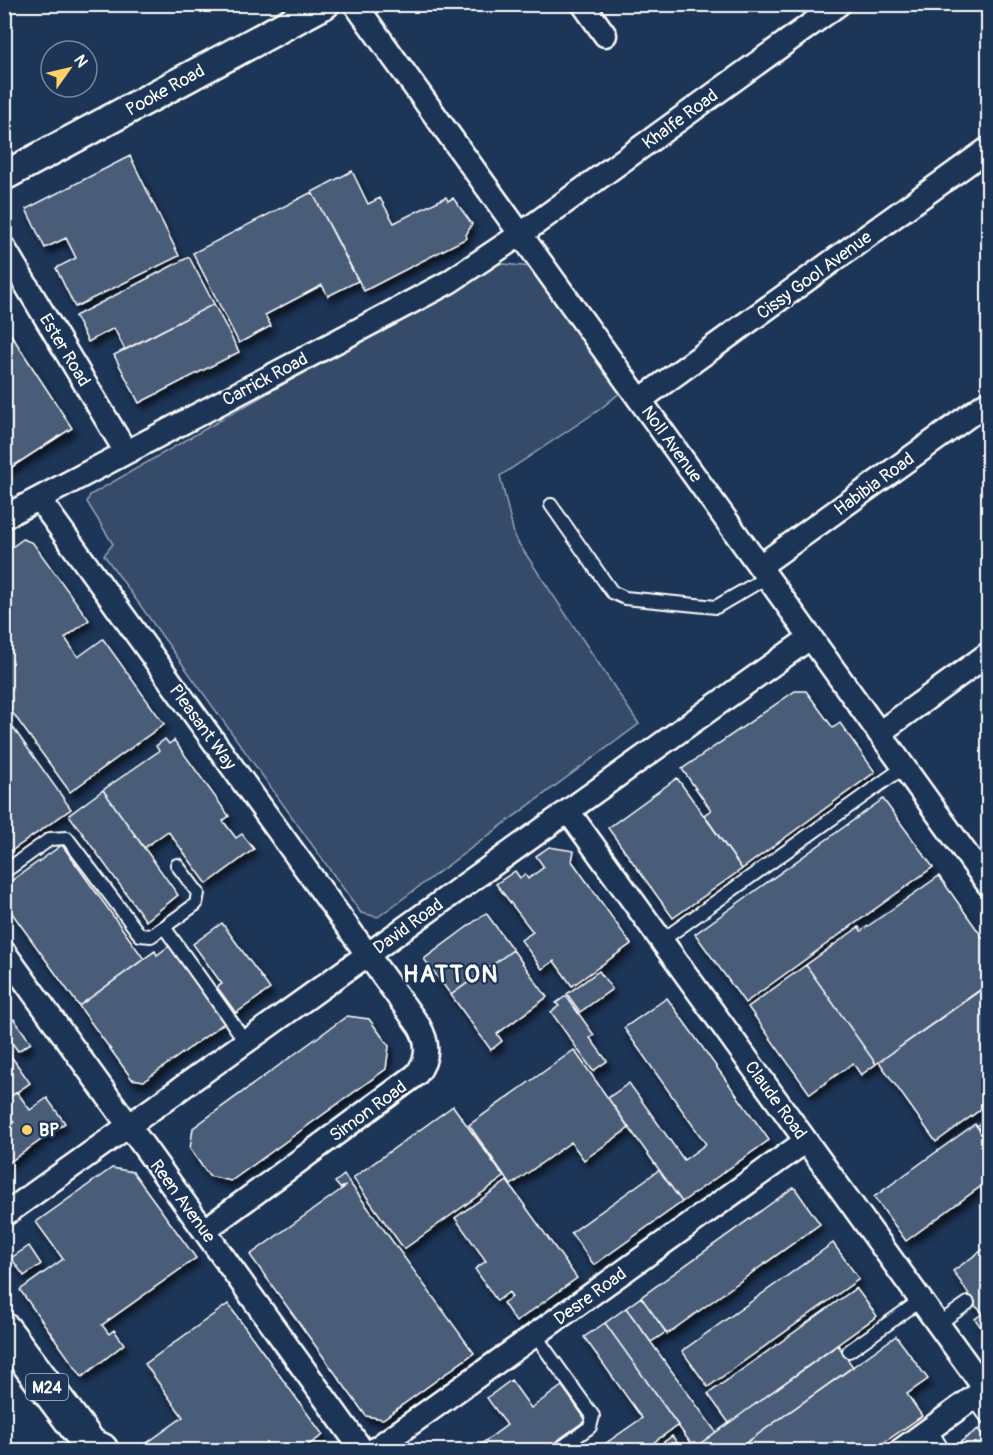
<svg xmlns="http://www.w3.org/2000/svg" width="993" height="1455" viewBox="0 0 993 1455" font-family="Pangolin,sans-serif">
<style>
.green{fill:#364b69;stroke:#9aa5b4;stroke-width:1.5}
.building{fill:#4a5d79;stroke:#fff;stroke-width:1.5;filter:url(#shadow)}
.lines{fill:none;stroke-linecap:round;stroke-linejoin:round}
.service-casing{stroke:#fff;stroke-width:16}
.minor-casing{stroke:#fff;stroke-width:27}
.tertiary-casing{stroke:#fff;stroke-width:33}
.primary-casing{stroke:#fff;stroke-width:38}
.service{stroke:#1d3557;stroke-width:12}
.minor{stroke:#1d3557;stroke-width:22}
.tertiary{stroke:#1d3557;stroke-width:28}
.primary{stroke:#1d3557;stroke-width:33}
.poi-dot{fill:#ffd166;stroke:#1d3557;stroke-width:2}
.labels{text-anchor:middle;stroke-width:4.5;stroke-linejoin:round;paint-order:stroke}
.shield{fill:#1d3557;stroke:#bbc2cd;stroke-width:1.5}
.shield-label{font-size:16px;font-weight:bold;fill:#fff}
.street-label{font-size:18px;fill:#fff;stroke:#1d3557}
.poi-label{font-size:18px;font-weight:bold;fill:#fff;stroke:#1d3557;text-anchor:start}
.district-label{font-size:24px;font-weight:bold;letter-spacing:1.5px;fill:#fff;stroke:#1d3557}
</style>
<defs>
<filter id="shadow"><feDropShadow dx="3.5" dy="6" stdDeviation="3" flood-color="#0009"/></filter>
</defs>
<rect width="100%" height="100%" fill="#1d3557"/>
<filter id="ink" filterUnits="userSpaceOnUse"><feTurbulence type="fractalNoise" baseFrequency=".0167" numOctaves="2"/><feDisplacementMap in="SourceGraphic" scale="12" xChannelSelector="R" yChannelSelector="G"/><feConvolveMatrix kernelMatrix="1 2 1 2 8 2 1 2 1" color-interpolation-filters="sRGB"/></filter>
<g filter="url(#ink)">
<path class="green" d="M495,263L532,267L622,391L599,410L500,476L515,538L639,724L378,917L361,913L104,555L113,544L87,502L90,495Z"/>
<path class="building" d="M130,156L179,256L75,307L56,268L76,258L66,238L45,248L26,209Z
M352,171L368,204L380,198L394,223L446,197L448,201L453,198L472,224L466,235L467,238L364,291L312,192Z
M312,192L358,281L328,296L322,285L265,315L271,326L239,343L193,253Z
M189,257L214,304L125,350L114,328L88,342L75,316Z
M214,304L239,352L139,403L114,355Z
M8,330L72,428L4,472V333Z
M23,539L33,543L89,620L65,638L78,657L103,639L164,724L70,792L4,701V553Z
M795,691H806L833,728L840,723L875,772L742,869L704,815L711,810L682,769Z
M4,715L71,809L4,856Z
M165,739L169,744L174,740L229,816L223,821L236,838L242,834L254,849L207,884L168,831L144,848L103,790L159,751L156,746Z
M677,778L742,869L673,918L608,828Z
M103,790L178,895L146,921L69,815Z
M883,799L933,867L745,1003L695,934Z
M62,845L144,959L79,1006L4,902V886Z
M549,847L574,851L572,861L631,944L572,986L554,961L542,969L521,940L533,932L496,884L515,871L520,878L525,874L528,879L544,867L536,856Z
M939,876L988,945V984L876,1064L806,965L859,927L861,931Z
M486,913L513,950L451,995L424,959Z
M222,923L270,989L236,1013L217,987L222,984L193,944Z
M169,946L224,1023L144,1081L132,1079L79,1006L155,951L157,955Z
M513,950L547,997L497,1034L502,1041L491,1050L451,995Z
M806,965L876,1064L861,1075L853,1063L810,1094L748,1007Z
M599,971L612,989L580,1012L567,994Z
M988,985V1104L936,1142L879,1062Z
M566,996L594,1035L590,1038L607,1061L593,1071L551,1012L559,1006L556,1003Z
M667,998L769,1140L682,1202L608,1098L629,1083L684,1160L706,1144L624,1028Z
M347,1016L369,1019L389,1046L386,1069L231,1181L209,1176L190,1149L193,1128Z
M14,1019L31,1043L18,1051L4,1032V1026Z
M4,1046L30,1083L4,1101Z
M574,1050L629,1128L584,1160L571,1142L511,1185L469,1125Z
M17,1092L30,1110L47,1098L65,1123L4,1166V1128L14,1122L4,1109V1101Z
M453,1106L504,1177L404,1249L353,1178Z
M988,1118V1143L977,1126Z
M975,1124L988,1142V1181L906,1241L874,1197Z
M112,1168L133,1172L196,1258L102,1325L109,1334L114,1330L124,1344L82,1377L20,1290L63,1259L36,1222Z
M659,1170L682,1202L594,1265L571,1233Z
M344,1175L474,1353L383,1419L366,1416L250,1255L346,1186L340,1188L335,1182Z
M507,1181L577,1278L516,1322L503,1303L512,1297L509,1292L497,1301L475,1269L486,1261L455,1218Z
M794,1187L820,1224L667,1334L641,1297Z
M833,1243L859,1279L708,1387L682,1351Z
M29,1246L41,1264L24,1276L11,1258Z
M988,1246V1337L975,1319L983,1313L968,1299L971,1297L953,1271Z
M856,1288L877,1316L729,1423L708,1394Z
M641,1297L666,1332L651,1342L626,1308Z
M228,1304L323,1435L301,1450H137L183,1417L145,1364Z
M626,1308L716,1432L694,1448L605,1323Z
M605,1323L678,1425L643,1450H596L642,1418L584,1337Z
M896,1336L928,1379L907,1394L922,1416L873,1450H736Z
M838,1345L853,1367L736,1450H696L694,1448Z
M511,1380L531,1408L562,1386L586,1420L544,1450H473L507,1425L487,1398Z
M978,1429L988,1443V1450H953L951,1449Z
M672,1436L683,1450H653Z"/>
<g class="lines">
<g class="service-casing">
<path id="service" d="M551,505L612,592L625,598L716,607L767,577
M177,865L198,893L196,904L164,927L246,1042
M4,872L50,839L67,838L140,935L151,936L164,927
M661,941L904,767
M938,1324L968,1303
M535,1335L593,1416L590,1427L558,1450
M849,1351L921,1300
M973,1398L988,1419
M930,1429L943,1450"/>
</g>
<g class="minor-casing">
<path id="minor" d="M355,4L988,884
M583,4L605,35
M4,248L126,452
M640,400L988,149
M39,499L419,1026C429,1043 429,1059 416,1075L205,1230
M4,517L449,282L521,234L839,4
M760,566L988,402
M879,733L988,654
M568,811L985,1389
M4,952L362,1450
M4,1215L811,637
M374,1450L806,1141
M901,1450L988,1387"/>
</g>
<g class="tertiary-casing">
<path id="tertiary" d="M4,176L325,4"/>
</g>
<g class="primary-casing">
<path id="primary" d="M4,1330L90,1445L101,1450"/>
</g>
<use href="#service" class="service"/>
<use href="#minor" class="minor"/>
<use href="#tertiary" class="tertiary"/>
<use href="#primary" class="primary"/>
</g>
</g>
<circle class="poi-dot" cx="27" cy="1130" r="6"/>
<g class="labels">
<rect class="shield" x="26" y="1374" width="42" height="26" rx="4.5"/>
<g class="shield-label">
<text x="47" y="1393">M24</text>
</g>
<g class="street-label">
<text transform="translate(165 90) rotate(-29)" y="6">Pooke Road</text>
<text transform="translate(680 119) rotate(-36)" y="6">Khalfe Road</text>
<text transform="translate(814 275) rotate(-36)" y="6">Cissy Gool Avenue</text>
<text transform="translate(65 350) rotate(59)" y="6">Ester Road</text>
<text transform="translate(265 379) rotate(-28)" y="6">Carrick Road</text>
<text transform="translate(672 444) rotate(54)" y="6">Noll Avenue</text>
<text transform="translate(874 484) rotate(-36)" y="6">Habibia Road</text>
<text transform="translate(203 727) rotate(54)" y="6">Pleasant Way</text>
<text transform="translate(408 926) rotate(-36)" y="6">David Road</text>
<text transform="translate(776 1100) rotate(54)" y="6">Claude Road</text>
<text transform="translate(368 1111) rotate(-36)" y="6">Simon Road</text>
<text transform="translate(183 1201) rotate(54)" y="6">Reen Avenue</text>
<text transform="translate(590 1296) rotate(-36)" y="6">Desre Road</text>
</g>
<g class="poi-label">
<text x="39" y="1136">BP</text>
</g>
<g class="district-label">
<text x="451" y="982">HATTON</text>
</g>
</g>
<rect width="993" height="1455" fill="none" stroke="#1d3557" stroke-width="24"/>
<rect x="12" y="12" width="969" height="1431" fill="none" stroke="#fff" stroke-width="2" filter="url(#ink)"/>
<g transform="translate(69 69) rotate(56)"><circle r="28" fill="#1d3557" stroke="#77869a" stroke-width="1.5"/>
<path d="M0-4.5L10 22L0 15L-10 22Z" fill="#ffd166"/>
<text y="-9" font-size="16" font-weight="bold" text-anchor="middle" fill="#ffffff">N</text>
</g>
</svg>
